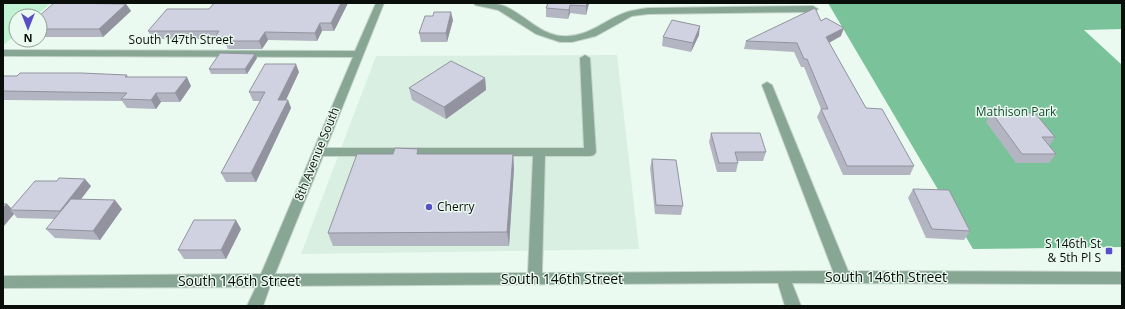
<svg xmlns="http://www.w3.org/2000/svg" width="1125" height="309" viewBox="0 0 1125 309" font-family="'Open Sans',sans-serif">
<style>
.built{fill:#d8efe1}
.green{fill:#c2f2d4}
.forest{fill:#7ac299}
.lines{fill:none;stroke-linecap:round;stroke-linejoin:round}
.minor-casing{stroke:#c6d4cb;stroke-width:2}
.minor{fill:#88a694;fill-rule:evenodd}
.wall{fill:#b4b5c2}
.shaded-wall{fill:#92939e}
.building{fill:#d1d2e1;stroke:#92939e}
.poi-dot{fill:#584fc7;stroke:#eafaf0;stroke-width:1.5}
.labels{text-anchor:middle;stroke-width:3;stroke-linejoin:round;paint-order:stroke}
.street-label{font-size:12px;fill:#090e0b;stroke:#eafaf0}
.park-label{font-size:12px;fill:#134b30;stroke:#eafaf0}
.poi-label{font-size:12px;fill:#090e0b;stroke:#eafaf0;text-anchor:start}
.near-street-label{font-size:14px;fill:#090e0b;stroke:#eafaf0}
</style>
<rect width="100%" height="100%" fill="#eafaf0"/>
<path class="built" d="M617,55L639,249L301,254L376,56Z"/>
<path class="green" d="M3,3H51L36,16H16V34L5,44H3Z"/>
<path class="forest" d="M828,3H1122V29L1084,30L1122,65V247L973,249Z"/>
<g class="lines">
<g class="minor-casing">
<path id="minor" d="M376,3H384L326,148H584L580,58L585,55L590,58L596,152L594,155L590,156H545L542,273L833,271L762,85L767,82L772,85L848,271L1122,272V284L792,283L801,306H785L778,283L270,286L263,306H247L256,287L3,288V276L261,274L353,57L3,56V50L355,51ZM323,156H533L528,273L275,274Z
M474,3C483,3 495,2 504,6C524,14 539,34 561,36C589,38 603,20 627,12C633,10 641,9 648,8L813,6L818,9L813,12L648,14L632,16L596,36L572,42H560L536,34L498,10L475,5Z"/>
</g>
<use href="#minor" class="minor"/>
</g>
<path class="wall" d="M348,3L334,31H322L317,41L268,40L262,49H228L226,45H219L216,39H153L148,31L209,9Z
M548,3H589L586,15L570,13L568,19L546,17V8Z
M126,4L131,11L103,37H40V16Z
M453,20L447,42H421L419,33Z
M699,35L691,52L662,46L663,37Z
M841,36L829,43L866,108L914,166L910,175H843L817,117L821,109L804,67H801L794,52L744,49L746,41Z
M257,58L247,74H211L209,69Z
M299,72L286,100H288L291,108L256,182H226L221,173L260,101H253L249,92Z
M127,75L128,77L191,86L180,102H161L156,109L127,108L122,101L3,100V76Z
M485,78L486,90L446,119L412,100L409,88Z
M992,113L1055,137L1049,146L1056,154L1049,163H1016L986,122Z
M711,133L766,152L763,161H738V163L736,172H717L709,142Z
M419,154H513L514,168L509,246H333L328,233Z
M652,159L683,206L681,215L655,214L650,168Z
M91,186L81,199L122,209L100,240L55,238L46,229L55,219L17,218L14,214L3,227V204H7L12,209Z
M913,189L970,231L964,240L926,238L908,198Z
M241,229L226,259H184L178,250Z"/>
<path class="shaded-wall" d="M341,3H348L334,31L331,23Z
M587,3H589L586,15V6Z
M126,4L131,11L103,37L99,29Z
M570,5V13L568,19L569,10Z
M451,12L453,20L447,42L446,33Z
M320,23L322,31L317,41L315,33Z
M700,26L699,35L691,52L693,43Z
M844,28L841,36L823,46L826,37Z
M265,32L268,40L262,49L259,41Z
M255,54L257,58L247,74L245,69Z
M296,64L299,72L282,108L278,100Z
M187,77L191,86L180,102L175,93Z
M485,78L486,90L446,119L444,107Z
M156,93L161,102L156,109L151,100Z
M288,100L291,108L256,182L251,173Z
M513,154L514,168L509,246L507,232Z
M85,179L91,186L66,219L60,211Z
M115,200L122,209L100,240L93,231Z
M7,204L13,210H10L14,214L3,227V208Z
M236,220L241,229L226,259L221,250Z"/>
<path class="building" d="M54,3L126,4L99,29H40V16H39Z
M214,3H341L331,23H320L315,33L265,32L259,41H224L227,37H215L219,31H148L167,9H209Z
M548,3H587L586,6L570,5L569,10L546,8Z
M815,8L821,21L826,18L844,28L826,37L866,108L882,109L914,166H847L821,109H828L807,59H804L797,43L746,41Z
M434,12H451L446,33H419L425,16H433Z
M672,20L700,26L693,43L663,37Z
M220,53L255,54L245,69H209Z
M451,61L485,78L444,107L409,88Z
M265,64H296L278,100H288L251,173H221L265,92H249Z
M20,73H81L127,75L125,77H187L175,93H156L151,100L121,99L127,93L3,91V76H17Z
M992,113H1035L1055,137H1042L1056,154H1022Z
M711,133H760L766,152H735L738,163H719Z
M395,148L418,149L417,154H513L507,232L328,233L357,154H393Z
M652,159L676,160L683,206L656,205Z
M59,178L85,179L60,211L10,210L35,181H57Z
M913,189L949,190L970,231L932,229Z
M71,199L115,200L93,231L46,229Z
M3,204H7L3,208Z
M194,220H236L221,250H178Z"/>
<g class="poi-dot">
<circle cx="429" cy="207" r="4"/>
<rect x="1105" y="247" width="8" height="8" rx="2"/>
</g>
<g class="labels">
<g class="street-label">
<text x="181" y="44">South 147th Street</text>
<text transform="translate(317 154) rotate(-68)" y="4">8th Avenue South</text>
</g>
<g class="park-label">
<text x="1016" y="116">Mathison Park</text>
</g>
<g class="poi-label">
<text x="437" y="211">Cherry</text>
<text x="1101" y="248" text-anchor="end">S 146th St<tspan x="1101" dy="14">&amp; 5th Pl S</tspan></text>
</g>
<g class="near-street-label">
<text x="886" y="282">South 146th Street</text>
<text x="562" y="284">South 146th Street</text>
<text x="239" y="286">South 146th Street</text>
</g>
</g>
<rect width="1125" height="309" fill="none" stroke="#090e0b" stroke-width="8"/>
<g transform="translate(28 28) rotate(180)"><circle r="19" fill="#eafaf0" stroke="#909c94"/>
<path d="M0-3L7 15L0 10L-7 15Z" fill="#584fc7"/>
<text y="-6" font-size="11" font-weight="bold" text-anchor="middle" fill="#090e0b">N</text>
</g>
</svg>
